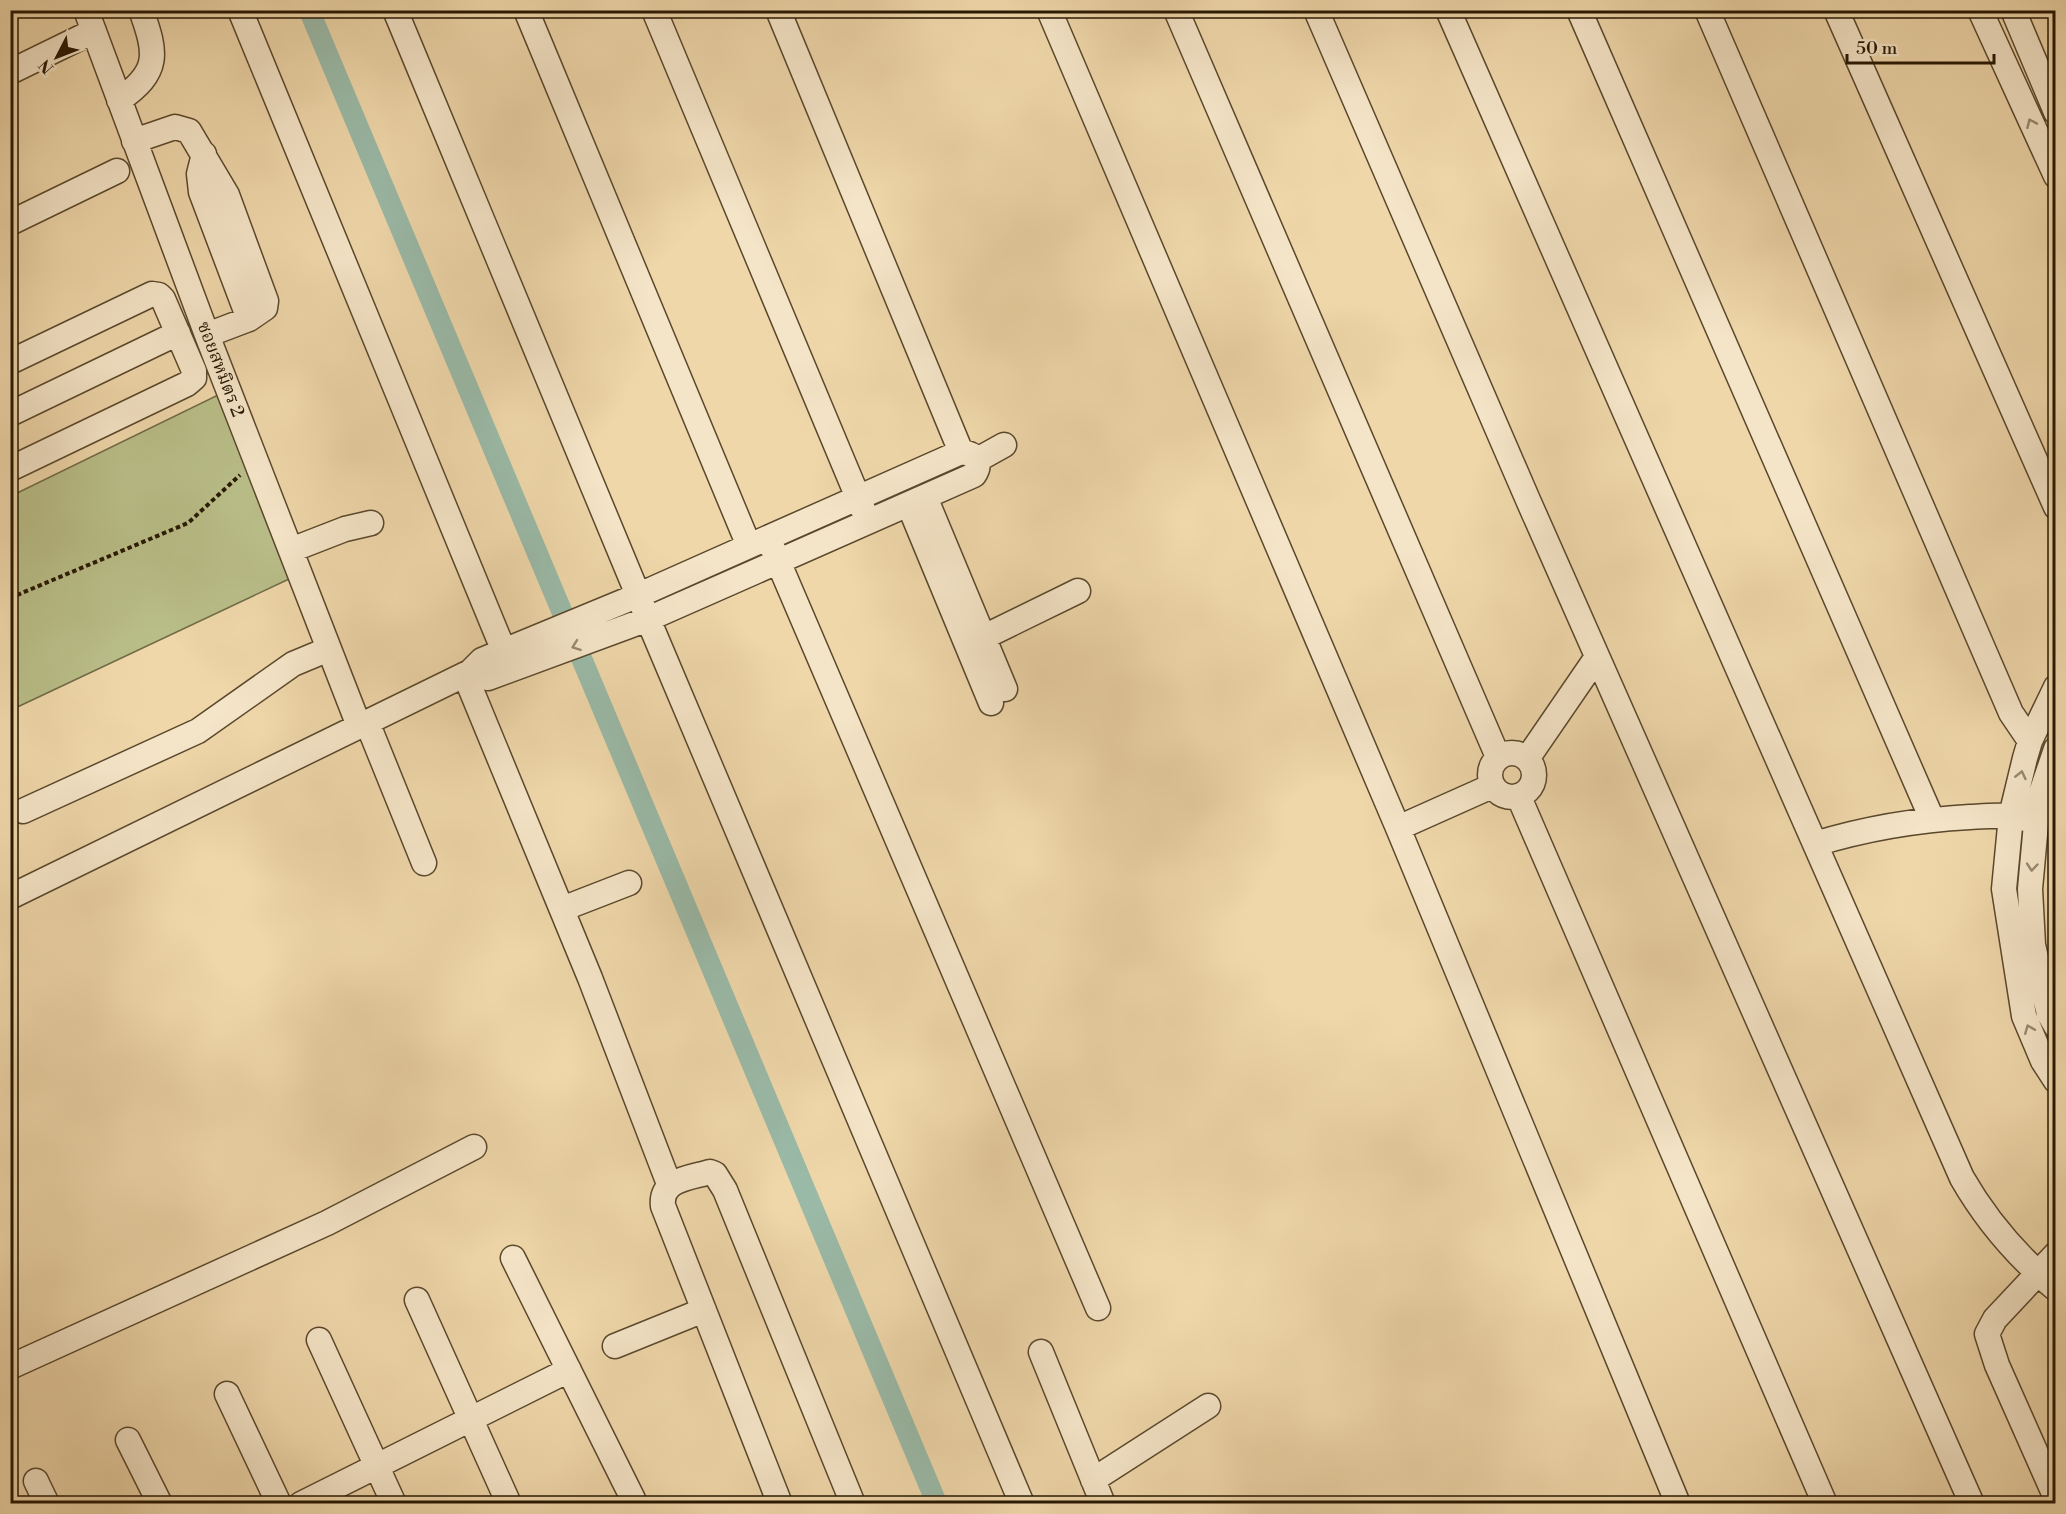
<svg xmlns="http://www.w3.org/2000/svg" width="2066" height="1514" viewBox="0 0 2066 1514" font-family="'Libre Bodoni','Noto Serif Thai',serif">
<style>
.green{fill:#b9be88;stroke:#706b46;stroke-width:1.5}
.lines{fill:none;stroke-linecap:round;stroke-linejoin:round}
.canal{stroke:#9abaa8;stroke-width:21}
.minor-casing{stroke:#5a482d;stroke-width:27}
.path{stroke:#281803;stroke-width:4;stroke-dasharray:4.5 3;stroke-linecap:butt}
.minor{stroke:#f5e5c8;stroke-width:24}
.oneway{stroke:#99896f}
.labels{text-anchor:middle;stroke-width:5;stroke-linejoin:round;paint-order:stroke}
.street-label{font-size:18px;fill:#281803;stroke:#f5e5c8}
</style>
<rect width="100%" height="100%" fill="#efd7aa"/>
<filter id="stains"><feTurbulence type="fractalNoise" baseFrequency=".00333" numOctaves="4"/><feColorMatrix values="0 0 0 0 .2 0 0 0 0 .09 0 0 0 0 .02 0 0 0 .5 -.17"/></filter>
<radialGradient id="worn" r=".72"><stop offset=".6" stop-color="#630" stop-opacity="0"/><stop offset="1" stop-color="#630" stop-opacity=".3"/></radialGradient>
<path class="green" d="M218,395L289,579L11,710V496Z"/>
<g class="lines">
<path class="canal" d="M309,10L937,1504"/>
<g class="minor-casing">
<path id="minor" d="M86,10L207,335L359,726
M240,10L510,666
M395,10L648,619L1022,1504
M526,10L749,546
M654,10L864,512
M778,10L961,452
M1049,10L1398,828L1678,1504
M1176,10L1498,757
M1316,10L1528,500L1972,1504
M1448,10L1962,1178C1986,1220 2019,1258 2056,1289
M1579,10L1932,819
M1707,10L2011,713L2030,741
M1836,10L2056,507
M1980,10L2056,176
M2013,10L2056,112
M10,72L94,31
M119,100C160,72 157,54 141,10
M134,141L175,127L189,131L227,195L266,301L265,308L249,319L207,335
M204,154L199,174L201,192L249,319
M10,223L117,171
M10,362L152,294L159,295L163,299L194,371V378L187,384L10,469
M10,414L178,333
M961,452C974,453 983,462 974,475L648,619L488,678L470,672L482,660L639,595Z
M977,460L1004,445
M925,497L1005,689
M909,505L991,703
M772,547L1098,1308
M291,550L345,529L371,523
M984,637L1078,591
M465,675L590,978L669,1184
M2056,687L2030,741L2025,758L2011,816L2004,889L2024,1016L2043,1061L2056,1081
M367,722L424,863
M2056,749L2038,802L2030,889L2033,945L2049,1014L2056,1026
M1490 775a22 22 0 1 1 44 0a22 22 0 1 1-44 0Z
M1527,759L1597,657
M1519,797L1825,1504
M23,811L198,731L293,664L329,649
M1398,828L1492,786
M1815,844C1867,828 1914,820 1970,817C1988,816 2007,814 2025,819
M10,897L470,672
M562,909L629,883
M2056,1254L1995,1319L1987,1334L1997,1365L2056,1498
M513,1258L633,1499
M417,1300L509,1504
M319,1340L394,1504
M615,1346L704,1310
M1041,1352L1103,1504
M10,1367L327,1223L474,1147
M227,1394L279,1504
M128,1440L160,1504
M1093,1480L1208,1406
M36,1481L47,1504
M301,1504L569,1370
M780,1504L663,1206C660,1179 690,1178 710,1172L715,1174L725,1190L853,1504"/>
</g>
<path class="path" d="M10,598L188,523L240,475"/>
<use href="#minor" class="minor"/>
</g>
<defs><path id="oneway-chevron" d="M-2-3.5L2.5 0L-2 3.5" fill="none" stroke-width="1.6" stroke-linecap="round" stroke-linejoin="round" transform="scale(1.5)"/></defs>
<g class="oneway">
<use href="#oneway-chevron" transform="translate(2031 123) rotate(-114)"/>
<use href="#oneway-chevron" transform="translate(576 646) rotate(160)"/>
<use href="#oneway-chevron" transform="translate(2021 775) rotate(-77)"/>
<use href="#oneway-chevron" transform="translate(2032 867) rotate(95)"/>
<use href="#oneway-chevron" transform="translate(2029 1029) rotate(-112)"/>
</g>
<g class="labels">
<g class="street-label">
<text transform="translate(221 369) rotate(69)" y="6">ซอยสหมิตร 2</text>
</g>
</g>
<rect width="2066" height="1514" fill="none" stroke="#efd7aa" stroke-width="36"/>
<rect x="12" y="12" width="2042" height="1490" fill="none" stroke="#281803" stroke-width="3"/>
<rect x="18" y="18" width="2030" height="1478" fill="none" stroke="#281803" stroke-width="1.5"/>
<g transform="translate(57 57) rotate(228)" stroke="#f5e5c8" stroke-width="4.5" paint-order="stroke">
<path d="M0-4.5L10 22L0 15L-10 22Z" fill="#281803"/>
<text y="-9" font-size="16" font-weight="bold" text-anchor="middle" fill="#281803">N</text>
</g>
<path d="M1847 54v9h147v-9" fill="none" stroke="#281803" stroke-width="3"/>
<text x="1856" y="54" font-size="18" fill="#281803" stroke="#f5e5c8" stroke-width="4.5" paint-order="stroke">50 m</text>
<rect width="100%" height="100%" filter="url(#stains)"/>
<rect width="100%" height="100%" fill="url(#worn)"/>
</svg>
